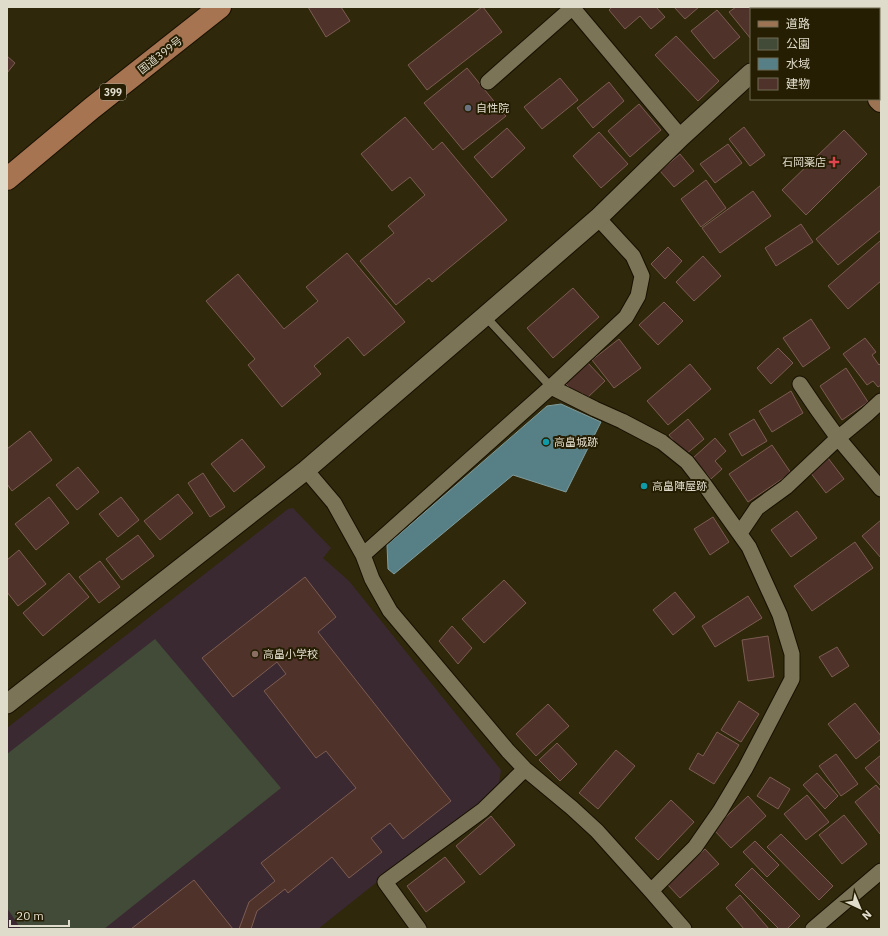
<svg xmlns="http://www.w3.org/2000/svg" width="888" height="936" viewBox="0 0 888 936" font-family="'IBM Plex Sans','Noto Sans JP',sans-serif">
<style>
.education{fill:#3b2932}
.green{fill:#414b38}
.water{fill:#578086;stroke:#809c9b}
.building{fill:#4f3229;stroke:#7c5c52}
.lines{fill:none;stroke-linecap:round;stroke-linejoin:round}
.service-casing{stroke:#171000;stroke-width:10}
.minor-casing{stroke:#171000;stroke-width:17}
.tertiary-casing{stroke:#171000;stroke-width:21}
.primary-casing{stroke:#171000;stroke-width:24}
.trunk-casing{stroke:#171000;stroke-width:24}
.service{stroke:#7b7456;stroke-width:8}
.minor{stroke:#7b7456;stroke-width:15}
.tertiary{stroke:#7b7456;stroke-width:19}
.primary{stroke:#9c7453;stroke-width:22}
.trunk{stroke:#a77452;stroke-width:22}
.worship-dot{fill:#6b7280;stroke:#251e03;stroke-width:1.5}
.health-dot{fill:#e0444e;stroke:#251e03;stroke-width:1.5}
.culture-dot{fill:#0f9aa8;stroke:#251e03;stroke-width:1.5}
.education-dot{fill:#8d6e63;stroke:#251e03;stroke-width:1.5}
.labels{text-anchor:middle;stroke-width:4;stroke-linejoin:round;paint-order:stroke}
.shield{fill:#251e03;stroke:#a8a390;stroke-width:1}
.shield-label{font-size:10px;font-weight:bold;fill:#e0dccc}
.street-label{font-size:11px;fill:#e0dccc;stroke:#251e03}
.poi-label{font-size:11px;fill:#e0dccc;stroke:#251e03;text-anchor:start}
</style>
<rect width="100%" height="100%" fill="#2f280b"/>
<path class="education" d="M293,508L331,548L323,558L349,581L501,770L499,783L486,798L377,882L318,929H7V728L288,509Z"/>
<path class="green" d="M155,639L281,788L104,929H21L7,908V754Z"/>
<path class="water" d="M561,404L601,422L566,492L513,475L394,574L388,569L387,545L547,406Z"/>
<path class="building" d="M308,7H341L350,21L326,37Z
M482,7H483L502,32L427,90L408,65Z
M612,7H656L665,17L651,29L640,16L625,29L609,10Z
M674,7H699L685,19Z
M736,7H767L769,9H751V39L729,12Z
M717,10L740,37L714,59L691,31Z
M676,36L719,81L698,101L655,55Z
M881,40V70L879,67V41Z
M7,56L15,63L7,73Z
M467,68L506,116L463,150L424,103Z
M560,78L578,100L542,129L524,107Z
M609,82L624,101L593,128L577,108Z
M639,104L661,130L630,157L608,131Z
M405,117L433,150L442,142L507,220L432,282L429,278L396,305L360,261L394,233L388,226L425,195L410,177L392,191L361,154Z
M744,127L765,155L750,166L729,139Z
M507,128L525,148L492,178L474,157Z
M844,130L867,154L806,215L782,190Z
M599,132L628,164L601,188L573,156Z
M728,144L742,163L715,183L700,164Z
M680,154L694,171L674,187L660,171Z
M706,180L726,208L701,227L681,199Z
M881,185V230L838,265L816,239Z
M753,191L771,216L720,253L702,228Z
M801,224L813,242L776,266L765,248Z
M880,241L881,242V281L848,309L828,286Z
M668,247L682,261L665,279L651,264Z
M347,253L405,322L364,356L348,337L314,366L321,374L282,407L248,365L255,359L206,301L238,274L284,329L318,301L306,287Z
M703,256L721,276L694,301L676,282Z
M573,288L599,317L553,358L527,328Z
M664,302L683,321L658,345L639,325Z
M811,319L830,348L803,367L783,338Z
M865,338L876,352L872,355L879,365L881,363V385L878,387L873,381L867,385L843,354Z
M619,339L641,368L614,388L592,360Z
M778,348L793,363L771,384L757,368Z
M587,362L605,381L587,398L582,393L578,396L565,383Z
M690,364L711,389L668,425L647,401Z
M846,368L868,402L842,420L820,386Z
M791,391L803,413L772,432L759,411Z
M688,419L704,439L685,455L669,435Z
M754,419L767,441L742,456L729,434Z
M30,431L52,460L12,491L7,484V449Z
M715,438L726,451L715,461L722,469L711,479L693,458Z
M242,439L265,467L234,492L211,464Z
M772,445L791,473L748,502L729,474Z
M828,458L844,479L826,493L810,472Z
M78,467L99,492L77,510L56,485Z
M203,473L225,507L210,517L188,483Z
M178,494L193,513L160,540L144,521Z
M49,497L69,523L36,550L15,524Z
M121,497L139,520L118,537L99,514Z
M797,511L817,538L791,557L771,530Z
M713,517L729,542L710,555L694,529Z
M881,520V558L862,536Z
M138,535L154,556L122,580L106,559Z
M855,542L873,568L812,611L794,586Z
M19,550L46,584L18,606L7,592V560Z
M100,561L120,587L99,603L79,577Z
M69,573L89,597L43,636L23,613Z
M305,577L336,617L318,632L451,801L403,839L390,823L371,838L382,852L349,878L332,857L288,893L285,889L257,911L251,929H239L249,902L275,881L261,863L356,788L326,751L316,758L264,691L286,674L277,662L233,697L202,658Z
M504,580L526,603L484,643L462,619Z
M675,592L695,617L673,635L653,610Z
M748,596L762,618L715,647L702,626Z
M452,626L472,648L458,664L439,641Z
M768,636L774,677L748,681L742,640Z
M837,647L849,666L832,677L819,657Z
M739,701L759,714L741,742L721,730Z
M855,703L881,736V739L856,759L828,724Z
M548,704L569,726L536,756L516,734Z
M717,732L739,745L714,784L689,769L698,753L703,756Z
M557,743L577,764L560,781L539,760Z
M616,750L635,766L598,809L579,793Z
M836,754L858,784L841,796L819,766Z
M881,755V786L865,768Z
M817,773L838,796L825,809L803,785Z
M770,777L790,789L778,809L757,796Z
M876,785L881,791V833L880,834L855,802Z
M807,795L829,822L806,840L784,814Z
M748,796L766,816L731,848L713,829Z
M671,800L694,822L658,860L635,838Z
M844,815L867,844L842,864L819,835Z
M491,816L515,845L480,875L456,846Z
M781,834L833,886L819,900L767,847Z
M755,841L779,865L767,877L743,852Z
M705,849L719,864L680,898L667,884Z
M445,857L465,882L426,912L407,886Z
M752,868L800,916L787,929H779L735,885Z
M194,880L233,929H131Z
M740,895L769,929H744L726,908Z"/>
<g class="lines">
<g class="service-casing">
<path id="service" d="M485,316L551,387"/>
</g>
<g class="minor-casing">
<path id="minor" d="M572,7L681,137
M488,82L573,7
M800,384L817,409L838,438L881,489
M551,387L595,409L622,421L662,442L687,462L704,484L749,547L780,615L792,654V679L745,769L720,811L695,847L651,891
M306,470L334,503L363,555L372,579L390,611L508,751L525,769L572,808L597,831L651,891L684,929
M740,533L757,508L786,487L838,438L867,414L881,401
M363,555L551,387L626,317L638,296L642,276L633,256L598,218
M419,929L385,882L483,810L525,769
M813,929L881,871"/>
</g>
<g class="tertiary-casing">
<path id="tertiary" d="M821,9L823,7
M7,704L306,470L485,316L598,218L681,137L751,73"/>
</g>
<g class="primary-casing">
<path id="primary" d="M806,7L808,9
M879,99L881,101"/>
</g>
<g class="trunk-casing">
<path id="trunk" d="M7,179L92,108L220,7"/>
</g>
<use href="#service" class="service"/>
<use href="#minor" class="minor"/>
<use href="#tertiary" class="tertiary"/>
<use href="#primary" class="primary"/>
<use href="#trunk" class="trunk"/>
</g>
<circle class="worship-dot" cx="468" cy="108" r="4"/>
<path class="health-dot" d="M832 156h4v4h4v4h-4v4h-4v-4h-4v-4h4z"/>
<g class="culture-dot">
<circle cx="546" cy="442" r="4"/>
<circle cx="644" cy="486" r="4"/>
</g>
<circle class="education-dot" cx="255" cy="654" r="4"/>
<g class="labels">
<rect class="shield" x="100" y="84" width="26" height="16" rx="3"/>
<g class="shield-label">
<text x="113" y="96">399</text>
</g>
<g class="street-label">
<text transform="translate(160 55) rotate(-38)" y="4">国道399号</text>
</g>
<g class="poi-label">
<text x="476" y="112">自性院</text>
<text x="826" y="166" text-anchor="end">石岡薬店</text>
<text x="554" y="446">高畠城跡</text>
<text x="652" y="490">高畠陣屋跡</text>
<text x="263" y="658">高畠小学校</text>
</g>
</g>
<rect width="888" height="936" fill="none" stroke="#e0dccc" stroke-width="16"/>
<rect x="750" y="8" width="130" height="92" fill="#251e03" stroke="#706a53"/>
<rect x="758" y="21" width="20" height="6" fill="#9c7453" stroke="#706a53"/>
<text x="786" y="28" font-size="12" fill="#e0dccc">道路</text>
<rect x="758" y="38" width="20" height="12" fill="#414b38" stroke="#706a53"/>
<text x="786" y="48" font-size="12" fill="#e0dccc">公園</text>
<rect x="758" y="58" width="20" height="12" fill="#578086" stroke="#706a53"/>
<text x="786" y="68" font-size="12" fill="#e0dccc">水域</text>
<rect x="758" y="78" width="20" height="12" fill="#4f3229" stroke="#706a53"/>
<text x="786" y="88" font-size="12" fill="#e0dccc">建物</text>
<g transform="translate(860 908) rotate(136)" stroke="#251e03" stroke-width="3" paint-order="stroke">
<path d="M0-3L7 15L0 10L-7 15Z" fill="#e0dccc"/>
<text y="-6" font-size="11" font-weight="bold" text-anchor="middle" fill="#e0dccc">N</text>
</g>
<path d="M10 920v6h59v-6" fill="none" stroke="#e0dccc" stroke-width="2"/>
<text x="16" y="920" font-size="12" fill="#e0dccc" stroke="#251e03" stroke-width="3" paint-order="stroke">20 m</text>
</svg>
